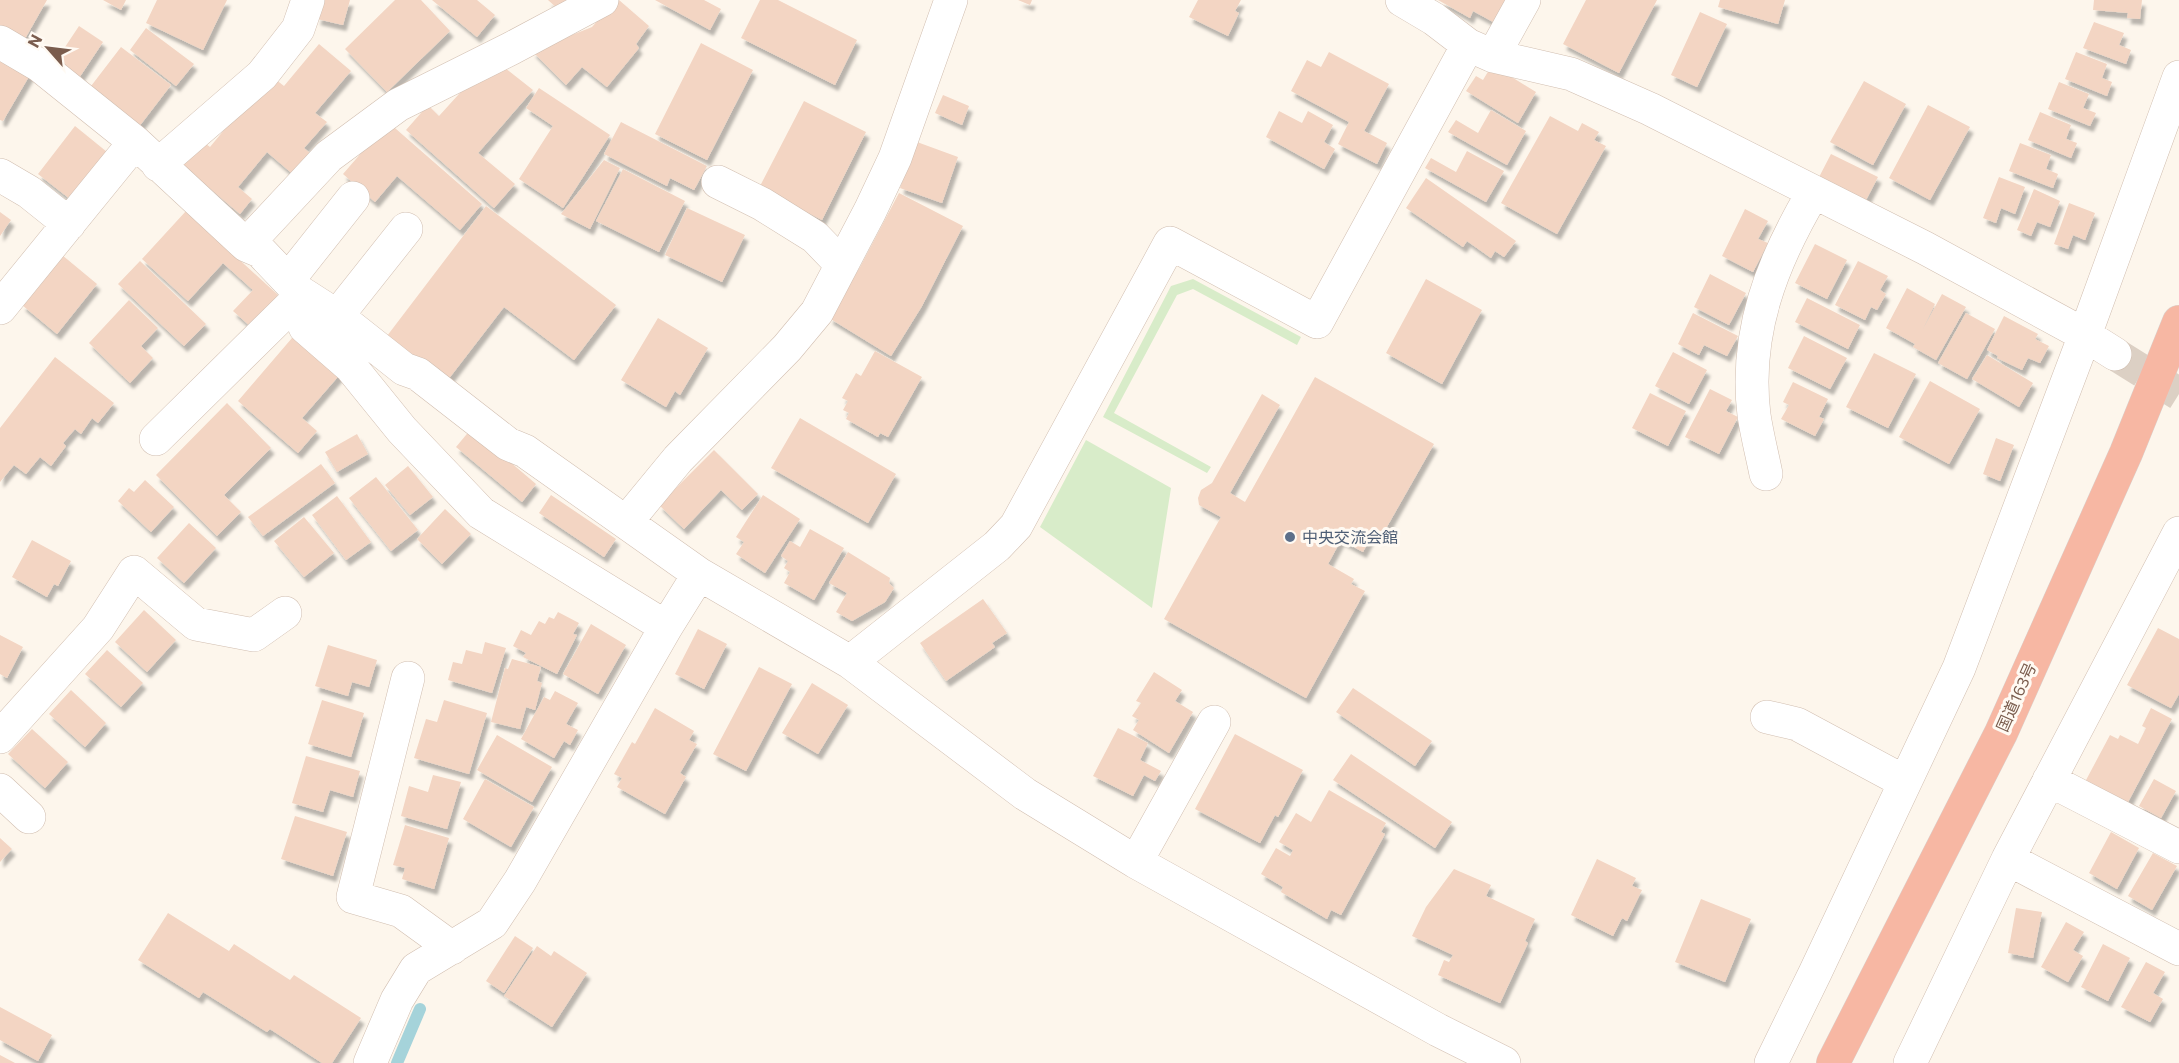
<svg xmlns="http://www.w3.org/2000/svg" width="2179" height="1063" viewBox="0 0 2179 1063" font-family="Commissioner,'Noto Sans JP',sans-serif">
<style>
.green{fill:#d8ecc9}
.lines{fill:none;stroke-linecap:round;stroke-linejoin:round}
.stream{stroke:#a5d3da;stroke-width:12}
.building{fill:#f3d5c3;filter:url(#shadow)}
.minor-tunnel{stroke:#dcd0c4;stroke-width:33;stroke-dasharray:33 16;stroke-linecap:butt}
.minor-casing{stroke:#d1beb0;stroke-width:34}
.highway-casing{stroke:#dad1cd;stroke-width:34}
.minor{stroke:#fff;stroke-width:33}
.highway{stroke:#f7b7a3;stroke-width:33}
.service-dot{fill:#5c6f8a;stroke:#fffaf3;stroke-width:2}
.labels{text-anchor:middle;stroke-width:6;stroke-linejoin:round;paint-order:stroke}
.service-label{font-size:16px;fill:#4e5e75;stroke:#fffaf3;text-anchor:start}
.street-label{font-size:16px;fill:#7a5c4d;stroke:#fffaf3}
</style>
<defs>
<filter id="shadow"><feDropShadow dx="3.5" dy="6" stdDeviation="1.5" flood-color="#0004"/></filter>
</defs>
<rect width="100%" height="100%" fill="#fdf6ec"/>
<path class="green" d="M1193,279L1301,337L1297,345L1193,289L1177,295L1114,413L1211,467L1207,473L1103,417L1171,286Z
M1086,440L1171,488L1152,608L1040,527Z"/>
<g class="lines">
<path class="stream" d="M397,1063L420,1009"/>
</g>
<path class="building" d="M0,0H47L22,44L0,31Z
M103,0H126L121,10Z
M157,0H227L203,50L146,23Z
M322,0H350L343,25L317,19Z
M395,0H421L450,31L387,92L345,49Z
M432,0H477L495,15L477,37Z
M548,0H568L559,10Z
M616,0H619L649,26L636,44L639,48L607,87L582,67L566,85L532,51L592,27Z
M655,0H704L721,9L710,30Z
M760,0H778L857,40L835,85L741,38Z
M1018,0H1032L1030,5Z
M1198,0H1241L1235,11L1239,13L1228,36L1189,17Z
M1438,0H1507L1495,23L1473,11L1470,18Z
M1586,0H1657L1619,73L1563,44Z
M1720,0H1785L1778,24L1718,7Z
M2094,0H2142L2140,19L2127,18L2128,13L2093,10Z
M1700,12L1727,24L1697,87L1671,75Z
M2094,22L2124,33L2119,45L2131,50L2126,64L2083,48Z
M79,26L103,42L79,78L55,62Z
M146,28L194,64L176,86L130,50Z
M701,43L753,70L707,160L655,134Z
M319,44L351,71L315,113L327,122L304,148L313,156L295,176L267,152L238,187L252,199L240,214L181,164L201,140L210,147L248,101L253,105L275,79L284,86Z
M121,47L171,85L138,128L88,90Z
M1329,52L1389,84L1364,131L1387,143L1377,164L1338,144L1349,122L1291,91L1307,60L1321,67Z
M2076,52L2107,64L2102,78L2112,82L2107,96L2065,79Z
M0,55L31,73L3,121L0,120Z
M500,64L533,90L478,153L515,184L494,208L406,130L428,105L439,116L478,73Z
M1492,65L1536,92L1518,123L1466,91L1476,76L1483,80Z
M1864,81L1906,104L1873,165L1830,142Z
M2059,82L2089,94L2083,108L2096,113L2090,126L2048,109Z
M539,88L610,135L563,208L519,179L553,126L526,108Z
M943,95L969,106L962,125L935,113Z
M804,101L866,132L822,220L759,188Z
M1928,105L1970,127L1930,200L1889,178Z
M1491,110L1526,131L1507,165L1448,132L1456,120L1478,133Z
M1279,111L1302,123L1308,111L1333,125L1324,142L1335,149L1324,169L1266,137Z
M2040,112L2071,125L2066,139L2077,143L2071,158L2028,140Z
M1550,116L1578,131L1582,123L1599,132L1594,140L1606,146L1557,234L1501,203Z
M388,122L482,204L460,230L397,176L375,202L343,174Z
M621,122L707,166L694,190L670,178L667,186L604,154Z
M75,126L107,152L70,199L38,174Z
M917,142L958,157L942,203L900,188Z
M2020,143L2051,155L2046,169L2058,174L2053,188L2009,171Z
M1467,151L1504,171L1486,202L1425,168L1431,158L1456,172Z
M1831,154L1878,177L1864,204L1817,181Z
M604,160L620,168L590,229L561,214Z
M623,169L685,201L659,252L596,221Z
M1999,177L2025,187L2015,214L2001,208L1996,223L1983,218Z
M1426,178L1516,241L1504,257L1495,251L1491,258L1467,241L1463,247L1406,208Z
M2034,189L2060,201L2050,227L2037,222L2031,236L2017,230Z
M899,193L963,226L922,306L891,356L829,318L860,267Z
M2069,203L2095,213L2085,240L2073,235L2068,249L2054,244Z
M486,206L616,305L574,360L504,307L447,381L387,336Z
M687,208L745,235L722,282L665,255Z
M1745,209L1768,221L1758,239L1768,243L1753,272L1722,256Z
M186,211L278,295L250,326L233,311L253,290L223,263L188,301L142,259Z
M0,212L11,220L0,236Z
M1815,244L1847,260L1827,299L1795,283Z
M62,255L97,284L57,334L22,305Z
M140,261L206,324L184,346L118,284Z
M1858,261L1888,276L1880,290L1886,294L1877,310L1871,307L1865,320L1835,305Z
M1710,274L1746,293L1729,325L1694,307Z
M1426,279L1482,310L1442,384L1386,353Z
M1907,288L1935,304L1923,329L1942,294L1966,307L1936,360L1913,347L1915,344L1886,328Z
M1807,298L1860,325L1848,349L1795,322Z
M129,300L158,328L141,346L153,358L130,383L89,343Z
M1693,313L1738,336L1727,356L1704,345L1699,355L1678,344Z
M1966,313L1995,329L1967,379L1938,363Z
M2004,316L2038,334L2035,339L2049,346L2040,363L2028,358L2022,370L1997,358L1998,356L1987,350Z
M658,318L708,348L680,395L675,391L666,407L621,380Z
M298,331L343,371L302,418L317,431L298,453L238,401Z
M1804,336L1847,358L1830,389L1788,368Z
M875,351L922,377L888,437L880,433L878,437L846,419L849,413L843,410L848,401L842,398L856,373L861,376Z
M1673,352L1707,370L1689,404L1655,386Z
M1874,353L1916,374L1888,428L1846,407Z
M1987,355L2033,383L2019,407L1972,379Z
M55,357L114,403L98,423L92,418L81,434L75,429L63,443L66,446L51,466L40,457L26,474L14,465L0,482V428Z
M1315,377L1434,444L1380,539L1372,535L1363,552L1341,540L1328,564L1354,579L1351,584L1365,591L1306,698L1164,619L1221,517L1199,505L1198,498L1201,490L1212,483L1262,394L1280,405L1230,493L1245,502Z
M1930,381L1980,409L1949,464L1899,437Z
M1793,382L1828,399L1819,417L1824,419L1815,436L1781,419L1789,405L1783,402Z
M1710,389L1732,400L1726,411L1738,417L1719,454L1685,437Z
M1650,393L1686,411L1668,446L1632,428Z
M227,403L271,448L224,495L241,512L217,536L156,475Z
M800,418L896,474L868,523L771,468Z
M471,429L536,484L522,502L456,447Z
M357,434L368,454L337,472L325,452Z
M1996,438L2014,445L2000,481L1983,474Z
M714,450L758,494L742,510L721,490L684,529L659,505Z
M321,464L335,483L263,536L248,517Z
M408,466L433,497L410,515L385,485Z
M376,477L418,530L391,551L349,498Z
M145,480L174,507L151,532L118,501L129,488L134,492Z
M551,495L616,539L604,557L539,513Z
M763,495L800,519L765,573L736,554L744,542L736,537Z
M337,496L371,542L346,560L312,515Z
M445,509L471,534L442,564L417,539Z
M304,517L334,553L304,577L274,541Z
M189,523L216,548L184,583L157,558Z
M810,529L844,548L814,600L784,583L790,572L784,568L788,561L781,556L790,541L800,547Z
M32,540L71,561L58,586L54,584L47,597L12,577Z
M848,552L890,578L889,583L894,588L885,602L852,621L836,612L847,593L829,583Z
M983,599L1007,633L992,643L995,647L946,681L920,643Z
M144,610L176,640L147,672L115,642Z
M558,612L579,623L573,634L577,635L557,674L523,657L526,653L513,646L521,630L531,635L539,621L545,624L549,617L554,619Z
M591,624L626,645L598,694L563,674Z
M2158,628L2179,639V694L2171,708L2127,685Z
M698,629L727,644L704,689L675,674Z
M0,635L23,647L7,678L0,674Z
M485,642L506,648L492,693L448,680L453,662L462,664L466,650L482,654Z
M328,645L377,660L369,687L352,682L348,696L315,686Z
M107,650L143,683L121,707L85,674Z
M512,659L541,667L537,681L542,683L535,710L526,707L520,729L491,722L505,668L508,669Z
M759,667L792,684L746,771L713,754Z
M1154,672L1182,690L1175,701L1193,712L1169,753L1133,730L1139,720L1132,716L1141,703L1136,701Z
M812,683L848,705L818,754L782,733Z
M1353,688L1432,741L1415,766L1336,712Z
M71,690L106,723L85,747L49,714Z
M555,691L578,703L566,724L578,730L570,745L564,741L554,758L521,739L544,697L550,700Z
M322,700L364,713L351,757L308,744Z
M444,700L487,713L469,774L414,758L426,719L437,722Z
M655,708L694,731L689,740L697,744L680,773L686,777L665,814L617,787L622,778L614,774L632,742L635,744Z
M2151,708L2172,719L2127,804L2085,782L2110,735L2118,739L2120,735L2138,744L2146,728L2142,726Z
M1118,728L1148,743L1140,760L1161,771L1155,781L1144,775L1133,796L1093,776Z
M32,729L68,762L45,788L8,754Z
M1235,734L1303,770L1278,817L1275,815L1260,843L1195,809Z
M497,735L552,767L532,802L477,770Z
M1351,754L1452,822L1435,848L1333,780Z
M306,756L360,771L353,797L330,790L323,812L292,803Z
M433,775L461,782L447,829L401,816L409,786L428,792Z
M485,779L534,807L511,847L463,819Z
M2154,779L2176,791L2161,818L2139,806Z
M1329,790L1386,823L1381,832L1385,834L1341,915L1331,910L1327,919L1281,892L1283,887L1261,874L1276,848L1290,856L1293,850L1279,842L1296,813L1311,822Z
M295,816L347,832L333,876L281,859Z
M405,825L449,838L434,889L402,879L405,868L393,865Z
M2111,832L2139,848L2117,889L2089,873Z
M0,838L12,849L0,862Z
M2153,853L2177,866L2152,910L2128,896Z
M1597,859L1636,878L1632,886L1642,890L1627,921L1622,918L1613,936L1571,915Z
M1454,869L1491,885L1486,896L1535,919L1525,941L1528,943L1500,1003L1438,975L1444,960L1449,962L1453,955L1412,936L1426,907Z
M1701,899L1751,919L1725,982L1675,962Z
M2016,908L2042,912L2033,958L2008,953Z
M168,913L229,951L234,944L290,980L294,975L361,1018L332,1063H322L270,1029L267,1032L203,992L199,998L138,960Z
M2066,922L2084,932L2073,950L2083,956L2068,982L2041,967Z
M515,936L533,948L504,993L486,981Z
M2103,944L2130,958L2108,1001L2081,987Z
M537,946L551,956L554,951L587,973L552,1027L504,996Z
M2146,962L2165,972L2153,993L2163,999L2150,1022L2121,1007Z
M0,1007L52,1035L38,1061L0,1040Z
M0,1055L15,1063H0Z"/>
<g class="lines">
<path class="minor-tunnel" d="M2115,354L2179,394"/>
<g class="minor-casing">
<path id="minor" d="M1402,0L1434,19L1468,45L1493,56L1571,74L1650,109L1925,248L2085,335L2115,354
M0,42L39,65L135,142L246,245L260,251L298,291L337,316L404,369L418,374L508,444L525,451L699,574L850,662L1025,794L1136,862L1438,1030L1504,1063
M1493,56L1524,0
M158,165L262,75L298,29L308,0
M0,175L29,192L69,224
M718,182L762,204L815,237L841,264
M246,245L329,156L398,105L512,48L602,0
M288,280L353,198
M298,291L295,302L305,327L351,367L402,430L481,513L666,627
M0,308L135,142
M337,316L406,229
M156,439L295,302
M1766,474C1762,454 1757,435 1754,415C1744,333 1772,262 1813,193
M627,521L678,459L787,348L817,312L870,211L895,158L951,0
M850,662L997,546L1016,526L1170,243L1317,322L1468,45
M408,678L353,897L401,911L452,948
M1767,717L1797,724L1905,782
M0,737L98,628L134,572L196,624L254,635L285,613
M2049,780L2179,847
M0,790L29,817
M2008,859L2179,949
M1136,862L1214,722
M370,1063L397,1000L416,969L492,923L520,881L666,627L699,574
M1771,1063L1815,973L1959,668L2085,335L2179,77
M1910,1063L2008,859L2179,533"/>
</g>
<g class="highway-casing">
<path id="highway" d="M1833,1063L2001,733L2126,453L2179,322"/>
</g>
<use href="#minor" class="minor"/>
<use href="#highway" class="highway"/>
</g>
<circle class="service-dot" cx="1290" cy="537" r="6"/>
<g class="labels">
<g class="service-label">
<text x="1302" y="543">中央交流会館</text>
</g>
<g class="street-label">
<text transform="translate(2016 697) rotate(-66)" y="6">国道163号</text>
</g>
</g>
<g transform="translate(48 48) rotate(298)" stroke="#fffaf3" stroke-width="4.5" paint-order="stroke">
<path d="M0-4.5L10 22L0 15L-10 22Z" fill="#7a5c4d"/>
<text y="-9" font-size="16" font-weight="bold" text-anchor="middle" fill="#7a5c4d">N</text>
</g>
</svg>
